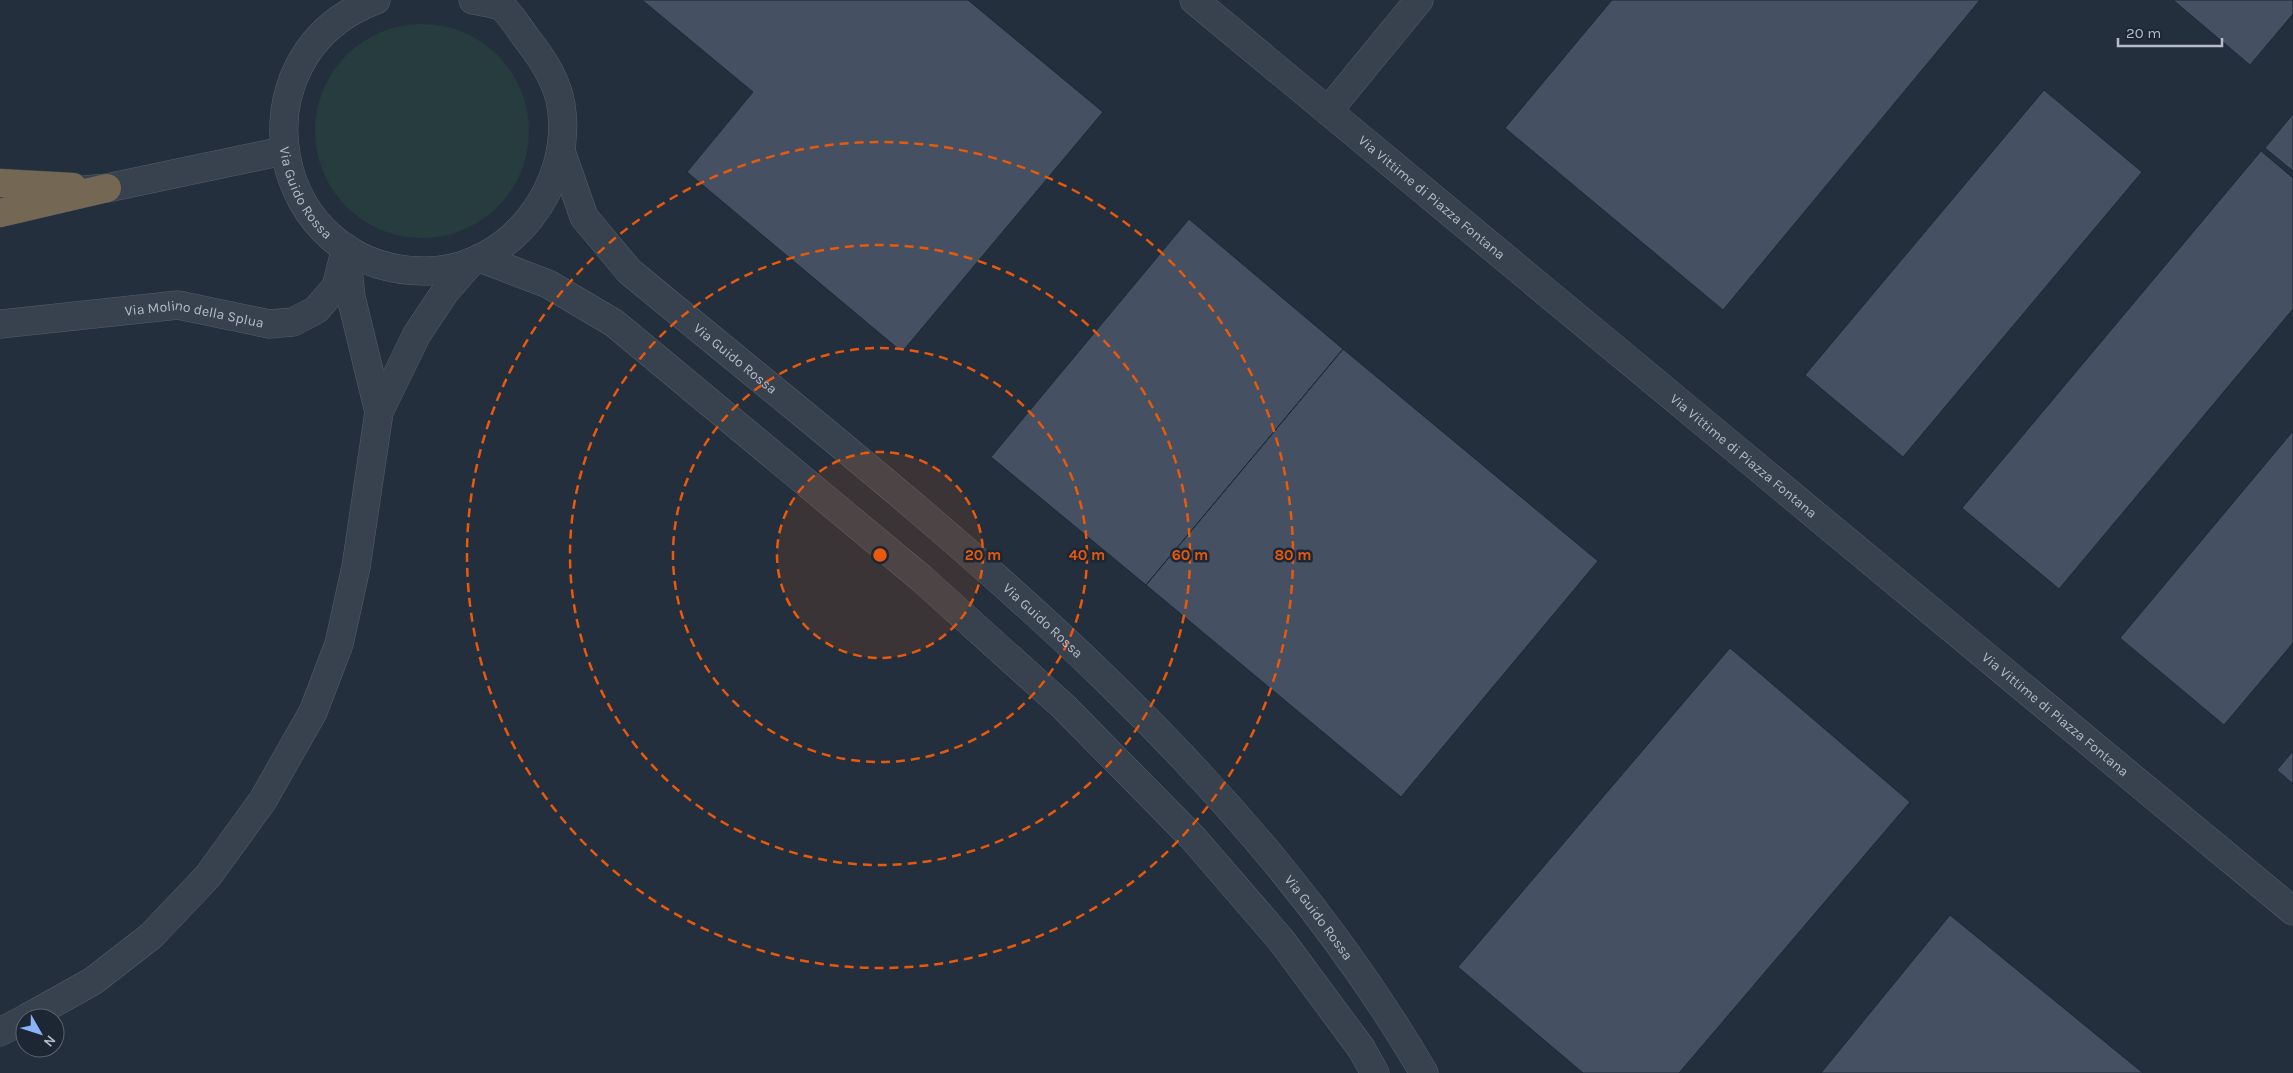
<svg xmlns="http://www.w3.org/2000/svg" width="2293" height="1073" viewBox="0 0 2293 1073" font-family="Karla,sans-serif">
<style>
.green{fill:#263c3f}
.building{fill:#455162;stroke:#1f2835}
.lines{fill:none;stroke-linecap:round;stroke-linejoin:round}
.minor-casing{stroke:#565f6c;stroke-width:29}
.highway-casing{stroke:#434c59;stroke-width:29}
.minor{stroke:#38414e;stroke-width:28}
.highway{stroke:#746855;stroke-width:28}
.ring{fill:none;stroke:#e8590c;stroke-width:2.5;stroke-dasharray:9 6}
.labels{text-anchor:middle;stroke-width:5;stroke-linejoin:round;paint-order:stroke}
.street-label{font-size:14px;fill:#b4bcc9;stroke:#1d2633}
.centre{fill:#e8590c;stroke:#1d2633;stroke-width:2.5}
.ring-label{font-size:15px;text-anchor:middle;font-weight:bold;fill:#e8590c;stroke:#1d2633;stroke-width:5;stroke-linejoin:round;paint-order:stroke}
</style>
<rect width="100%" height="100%" fill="#242f3e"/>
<path class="green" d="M315 131a107 107 0 1 1 214 0a107 107 0 1 1-214 0Z"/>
<path class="building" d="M642,0H968L1103,112L902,352L687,172L753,92Z
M1612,0H1980L1723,310L1505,128Z
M2173,0H2293V14L2250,65Z
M2044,90L2142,172L1903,457L1805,375Z
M2293,114V171L2265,148Z
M2261,151L2293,178V309L2059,589L1962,508Z
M1189,219L1343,349L1146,585L991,457Z
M1343,349L1598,561L1401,797L1146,585Z
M2293,431V643L2224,725L2120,638Z
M1730,648L1910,802L1679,1073H1583L1458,967Z
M2293,751V784L2277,770Z
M1950,915L2143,1073H1821Z"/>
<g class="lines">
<g class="minor-casing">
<g id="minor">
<path id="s1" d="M376,0C227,56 269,274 428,271C511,269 574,185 561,105C557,80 542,58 527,39C520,30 512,16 503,8C497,3 481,2 473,0"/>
<path id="s2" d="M1194,0L2293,911"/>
<path d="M1328,111L1419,0"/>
<path id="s3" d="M561,151L584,217L629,271C918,510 1232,744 1424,1073"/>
<path d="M84,190L107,188L283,151"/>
<path d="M480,258L548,284L614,323L921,578L1063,706L1193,838L1281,940L1361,1048L1375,1073"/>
<path d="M347,260L351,297L379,412"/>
<path id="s4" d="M0,324L178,305L269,324L293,322L316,310L336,287L346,248"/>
<path d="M27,1018L93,981L151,936L208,876L263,800L313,712L339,644L356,567L379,412L417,334L445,292L471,262"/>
<path d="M0,1032L25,1019"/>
</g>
</g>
<g class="highway-casing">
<path id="highway" d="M0,183L73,187
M0,213L107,188"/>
</g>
<use href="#minor" class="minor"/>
<use href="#highway" class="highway"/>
</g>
<circle cx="880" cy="555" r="103" fill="#e8590c" fill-opacity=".12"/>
<g class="ring">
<circle cx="880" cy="555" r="103"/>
<circle cx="880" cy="555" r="207"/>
<circle cx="880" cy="555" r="310"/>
<circle cx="880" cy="555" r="413"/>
</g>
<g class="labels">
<g class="street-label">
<text dy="5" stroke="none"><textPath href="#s1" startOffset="238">Via Guido Rossa</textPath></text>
<text dy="5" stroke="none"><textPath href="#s2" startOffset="309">Via Vittime di Piazza Fontana</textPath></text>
<text dy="5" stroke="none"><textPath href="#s4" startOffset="196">Via Molino della Splua</textPath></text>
<text dy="5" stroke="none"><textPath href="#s3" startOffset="278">Via Guido Rossa</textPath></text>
<text dy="5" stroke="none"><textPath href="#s2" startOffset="714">Via Vittime di Piazza Fontana</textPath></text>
<text dy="5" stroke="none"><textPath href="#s3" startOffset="682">Via Guido Rossa</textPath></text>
<text dy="5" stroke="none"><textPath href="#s2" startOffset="1119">Via Vittime di Piazza Fontana</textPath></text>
<text dy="5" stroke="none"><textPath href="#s3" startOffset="1088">Via Guido Rossa</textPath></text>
</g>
</g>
<circle cx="880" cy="555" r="8" class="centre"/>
<g class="ring-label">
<text x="983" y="560">20 m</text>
<text x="1087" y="560">40 m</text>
<text x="1190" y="560">60 m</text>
<text x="1293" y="560">80 m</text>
</g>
<g transform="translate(40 1033) rotate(129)"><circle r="24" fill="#1d2633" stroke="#59626f"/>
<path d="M0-4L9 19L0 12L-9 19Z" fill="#8ab4f8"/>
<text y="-8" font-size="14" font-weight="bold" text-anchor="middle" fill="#b4bcc9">N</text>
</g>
<path d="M2118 38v8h104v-8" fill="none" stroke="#b4bcc9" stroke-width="2.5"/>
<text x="2126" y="38" font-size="15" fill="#b4bcc9" stroke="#1d2633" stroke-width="4" paint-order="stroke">20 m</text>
</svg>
